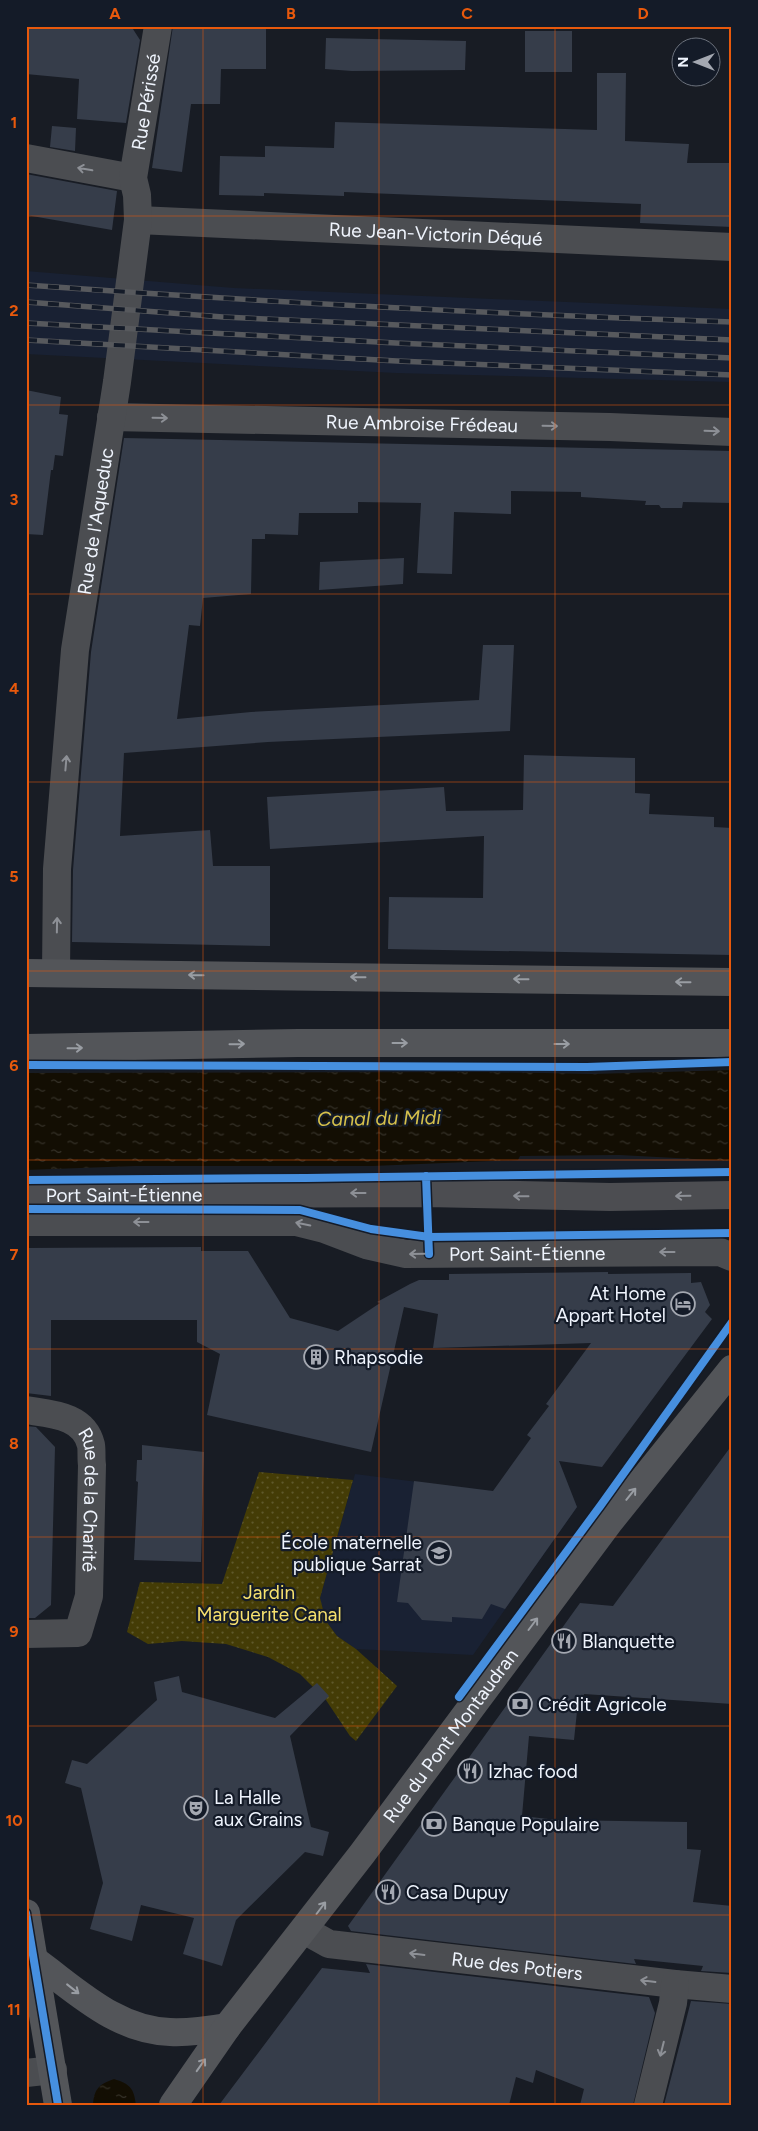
<svg xmlns="http://www.w3.org/2000/svg" width="758" height="2131" viewBox="0 0 758 2131" font-family="Figtree,sans-serif">
<style>
.built{fill:#192133}
.garden{fill:url(#garden-dots)}
.water{fill:url(#water-ripples)}
.building{fill:#363d4a}
.lines{fill:none;stroke-linecap:round;stroke-linejoin:round}
.street{stroke:#4b4d51;stroke-width:28}
.secondary{stroke:#4c4d51;stroke-width:28}
.primary{stroke:#535559;stroke-width:28}
.rail-casing{stroke:#57595d;stroke-width:5.5}
.rail{stroke:#141b28;stroke-width:4;stroke-dasharray:11;stroke-linecap:butt}
.cycleway-casing{stroke:#141b28;stroke-width:11}
.cycleway{stroke:#468fdf;stroke-width:8}
.oneway{stroke:#8d9096}
.oneway2{stroke:#999da3}
.grid{fill:none;stroke:#e8590c;stroke-width:1;stroke-opacity:0.55}
.labels{text-anchor:middle;stroke-width:4.5;stroke-linejoin:round;paint-order:stroke}
.street-label{font-size:19px;fill:#eff4fd;stroke:#141b28}
.poi-label{font-size:19px;fill:#eff4fd;stroke:#141b28;text-anchor:start}
.park-label{font-size:19px;fill:#f7e16e;stroke:#141b28}
.water-label{font-size:20px;font-style:italic;fill:#d6c04b;stroke:#141b28}
.neatline{fill:none;stroke:#e8590c;stroke-width:2}
.grid-label{font-size:16px;text-anchor:middle;font-weight:bold;fill:#e8590c}
</style>
<defs>
<pattern id="garden-dots" width="8" height="8" patternUnits="userSpaceOnUse" patternTransform="scale(1.25)"><rect width="8" height="8" fill="#443c06"/><path d="M2 2h.1M6 6h.1" fill="none" stroke="#5f592b" stroke-width="1.8" stroke-linecap="round"/></pattern>
<pattern id="water-ripples" width="26" height="14" patternUnits="userSpaceOnUse" patternTransform="scale(1.25)"><rect width="26" height="14" fill="#130e03"/><path d="M2 4q2-2 4 0t4 0M15 11q2-2 4 0t4 0" fill="none" stroke="#363229"/></pattern>
</defs>
<rect width="100%" height="100%" fill="#181c24"/>
<path class="built" d="M26,271L234,288L732,309V382L396,373L26,354Z
M355,1474L575,1502L577,1507L473,1655L356,1649L337,1636L326,1621L320,1598Z"/>
<path class="garden" d="M259,1472L353,1480L320,1598L326,1621L337,1636L356,1649L397,1686L356,1741L350,1736L326,1700L300,1674L268,1657L226,1644L182,1641L148,1644L127,1632L140,1582L222,1584Z"/>
<path class="water" d="M732,1070V1161L619,1155L520,1156L518,1160L373,1166H135L26,1170V1073L490,1072L592,1074Z
M114,2079C130,2084 134,2088 136,2105H93C94,2089 99,2084 114,2079Z"/>
<path class="building" d="M26,26H131L140,40L126,123L77,119L79,79L26,74Z
M173,26H266V69H221L220,104H191L182,172L152,168Z
M525,31H572V72H525Z
M326,38L466,41L465,70L352,71L325,69Z
M597,73H626L625,141L689,144L687,163H730L732,170V227L640,223L641,204L344,192V196L264,193V196L219,195L220,156L265,157V146L334,148L335,122L597,130Z
M52,126L76,128L75,151L50,147Z
M26,174L117,191L112,230L26,215Z
M26,390L61,397L59,414L68,415L63,456L55,455L53,470H51L43,535L26,534Z
M124,438L732,451V503L683,502L682,508H661L659,505H645L646,501L581,497V492L511,491V514L454,512L452,574L417,573L421,503L358,502V513H299L298,535L265,534V539H252L251,594L203,598L200,626L189,625L177,719L251,712L479,700L483,645H514L510,731L268,742L124,753L120,836L210,830L213,866H270V946L72,942L73,870L91,652Z
M404,558L403,584L319,590L320,562Z
M524,755L635,758V793L650,794L649,814L714,817V827L732,828V955L388,949L389,897L483,898L484,836L270,849L267,797L444,787L446,811L523,810Z
M201,1247V1251H248L290,1318L338,1331L380,1303L377,1302L410,1284L419,1280H449V1274L608,1272V1274L691,1273V1283L701,1282L710,1305L705,1312L712,1319L602,1467L559,1461L577,1507L505,1609L491,1604L482,1619L452,1617V1622L422,1620L408,1603L397,1602L414,1481L493,1491L531,1438L527,1435L549,1406L546,1404L591,1343L433,1348L438,1314L404,1307L371,1452L207,1415L220,1354L197,1342V1320H51V1396L26,1393V1248Z
M26,1426L36,1427L55,1447L51,1605L35,1618H26Z
M142,1445L204,1452L201,1562L134,1560L138,1482L136,1481L137,1460H142Z
M732,1445V1704L584,1694L582,1702H578L574,1740L529,1736L522,1816L557,1820L687,1822V1849L701,1850L693,1902L732,1906V1973L701,1971L703,1966L634,1959L636,1964L351,1931L348,1926L580,1603L613,1606Z
M179,1676L182,1692L275,1718L317,1683L329,1696L290,1736L311,1827L329,1832L323,1856L305,1852L236,1920L222,1966L183,1954L194,1918L141,1905L132,1941L90,1929L103,1883L81,1788L65,1783L72,1760L87,1764L157,1700L154,1682Z
M366,1964L649,1997L655,2013L633,2105H580L584,2089L536,2070L533,2083L516,2077L509,2105H219L322,1968L370,1973Z
M691,2001L732,2004V2105H664Z"/>
<g class="lines">
<g class="street">
<path d="M26,158L133,178"/>
<path id="s1" d="M138,220L732,247"/>
<path id="s2" d="M111,417L610,427L732,432"/>
<path id="s3" d="M56,973L57,869L75,650L117,382L138,220L137,195L133,178L158,26"/>
<path id="s4" d="M26,1222H296L324,1229L366,1245L406,1254L720,1252L732,1257"/>
<path id="s5" d="M26,1410C51,1414 84,1415 91,1445C92,1451 91,1459 92,1465L89,1596L78,1633L26,1634"/>
<path id="s6" d="M304,1930L329,1944L675,1984L732,1989"/>
<path d="M26,2073L53,2070"/>
<path d="M648,2105L673,2003L675,1984"/>
</g>
<path class="secondary" id="s7" d="M26,1195L427,1193L610,1197L732,1195"/>
<g class="primary">
<path d="M26,973L732,982"/>
<path d="M26,1048L298,1043H732"/>
<path d="M26,1913L58,2105"/>
<path d="M34,1960C76,1990 115,2030 170,2032C189,2033 209,2030 227,2027"/>
<path id="s8" d="M173,2105L227,2027L362,1854L610,1521L732,1369"/>
</g>
<g class="rail-casing">
<path id="rail" d="M26,285C261,302 496,314 732,322
M26,302L223,317L732,340
M26,323L396,343L732,358
M26,340L397,361L732,375"/>
</g>
<use href="#rail" class="rail"/>
<g class="cycleway-casing">
<path id="cycleway" d="M26,1065L587,1067L732,1062
M426,1176L429,1254
M26,1180L306,1178L732,1172
M26,1209L300,1210L371,1229L429,1237L732,1233
M459,1697L601,1505L732,1322
M26,1913L58,2105"/>
</g>
<use href="#cycleway" class="cycleway"/>
</g>
<defs><path id="oneway-shaft" d="M-6 0H5M1.5-3L5.5 0L1.5 3" fill="none" stroke-width="1.6" stroke-linecap="round" stroke-linejoin="round" transform="scale(1.25)"/></defs>
<g class="oneway">
<use href="#oneway-shaft" transform="translate(85 169) rotate(-170)"/>
<use href="#oneway-shaft" transform="translate(160 418) rotate(1)"/>
<use href="#oneway-shaft" transform="translate(550 426) rotate(1)"/>
<use href="#oneway-shaft" transform="translate(712 431) rotate(2)"/>
<use href="#oneway-shaft" transform="translate(66 763) rotate(-85)"/>
<use href="#oneway-shaft" transform="translate(57 925) rotate(-89)"/>
<use href="#oneway-shaft" transform="translate(358 1193) rotate(180)"/>
<use href="#oneway-shaft" transform="translate(521 1196) rotate(-179)"/>
<use href="#oneway-shaft" transform="translate(683 1196) rotate(179)"/>
<use href="#oneway-shaft" transform="translate(141 1222) rotate(-180)"/>
<use href="#oneway-shaft" transform="translate(303 1224) rotate(-168)"/>
<use href="#oneway-shaft" transform="translate(667 1252) rotate(180)"/>
<use href="#oneway-shaft" transform="translate(417 1254) rotate(179)"/>
<use href="#oneway-shaft" transform="translate(417 1954) rotate(-173)"/>
<use href="#oneway-shaft" transform="translate(648 1981) rotate(-173)"/>
<use href="#oneway-shaft" transform="translate(662 2049) rotate(104)"/>
</g>
<g class="oneway2">
<use href="#oneway-shaft" transform="translate(196 975) rotate(-179)"/>
<use href="#oneway-shaft" transform="translate(358 977) rotate(-179)"/>
<use href="#oneway-shaft" transform="translate(521 979) rotate(-179)"/>
<use href="#oneway-shaft" transform="translate(683 982) rotate(-179)"/>
<use href="#oneway-shaft" transform="translate(400 1043)"/>
<use href="#oneway-shaft" transform="translate(237 1044) rotate(-1)"/>
<use href="#oneway-shaft" transform="translate(562 1044)"/>
<use href="#oneway-shaft" transform="translate(75 1048) rotate(-1)"/>
<use href="#oneway-shaft" transform="translate(631 1494) rotate(-51)"/>
<use href="#oneway-shaft" transform="translate(533 1624) rotate(-53)"/>
<use href="#oneway-shaft" transform="translate(321 1908) rotate(-53)"/>
<use href="#oneway-shaft" transform="translate(73 1989) rotate(38)"/>
<use href="#oneway-shaft" transform="translate(201 2065) rotate(-55)"/>
</g>
<path class="grid" d="M203,26V2105M379,26V2105M555,26V2105M26,216H732M26,405H732M26,594H732M26,782H732M26,971H732M26,1160H732M26,1349H732M26,1537H732M26,1726H732M26,1915H732"/>
<defs>
<g id="hotel-ring" transform="scale(1.25)"><circle r="9.5" fill="#141b28" stroke="#a4a8b1" stroke-width="1.5"/><path d="M-6-4.5h1.5V1H6V5H4.5V3h-9V5H-6ZM-4 0a1.8 1.8 0 1 1 3.6 0ZM.5 0V-2.5h3Q6-2.5 6 0Z" fill="#a4a8b1"/></g>
<g id="building-ring" transform="scale(1.25)"><circle r="9.5" fill="#141b28" stroke="#a4a8b1" stroke-width="1.5"/><path d="M-4-6H4V6H1V3H-1V6H-4ZM-2.5-4.3h1.7v1.8h-1.7ZM.8-4.3h1.7v1.8H.8ZM-2.5-1h1.7V.8h-1.7ZM.8-1h1.7V.8H.8Z" fill="#a4a8b1"/></g>
<g id="school-ring" transform="scale(1.25)"><circle r="9.5" fill="#141b28" stroke="#a4a8b1" stroke-width="1.5"/><path d="M0-5L7-2L0 1L-7-2ZM-4 1L0 2.5L4 1V4Q0 6-4 4Z" fill="#a4a8b1"/></g>
<g id="restaurant-ring" transform="scale(1.25)"><circle r="9.5" fill="#141b28" stroke="#a4a8b1" stroke-width="1.5"/><path d="M-5-6h1v4h1v-4h1v4h1v-4h1v5L-1.5 .5V6h-2V.5L-5-1ZM5-6V6H3V1.5H1.5Q1.5-4 5-6Z" fill="#a4a8b1"/></g>
<g id="bank-ring" transform="scale(1.25)"><circle r="9.5" fill="#141b28" stroke="#a4a8b1" stroke-width="1.5"/><path d="M-6-4H6V4H-6ZM0-2.3a2.3 2.3 0 1 0 0 4.6a2.3 2.3 0 1 0 0-4.6Z" fill="#a4a8b1"/></g>
<g id="theatre-ring" transform="scale(1.25)"><circle r="9.5" fill="#141b28" stroke="#a4a8b1" stroke-width="1.5"/><path d="M-5-5.5Q0-4 5-5.5V0Q5 5 0 6Q-5 5-5 0ZM-3.3-2.5H-1v1.5H-3.3ZM1-2.5H3.3v1.5H1ZM-2.8 1Q0 5.5 2.8 1Z" fill="#a4a8b1"/></g>
</defs>
<g fill-rule="evenodd">
<use href="#hotel-ring" x="683" y="1304"/>
<use href="#building-ring" x="316" y="1357"/>
<use href="#school-ring" x="439" y="1553"/>
<use href="#restaurant-ring" x="564" y="1641"/>
<use href="#bank-ring" x="520" y="1704"/>
<use href="#restaurant-ring" x="470" y="1771"/>
<use href="#theatre-ring" x="196" y="1808"/>
<use href="#bank-ring" x="434" y="1824"/>
<use href="#restaurant-ring" x="388" y="1892"/>
</g>
<g class="labels">
<g class="street-label">
<text dy="7" stroke="none"><textPath href="#s3" startOffset="878">Rue Périssé</textPath></text>
<text dy="7" stroke="none"><textPath href="#s1" startOffset="298">Rue Jean-Victorin Déqué</textPath></text>
<text dy="7" stroke="none"><textPath href="#s2" startOffset="311">Rue Ambroise Frédeau</textPath></text>
<text dy="7" stroke="none"><textPath href="#s3" startOffset="454">Rue de l'Aqueduc</textPath></text>
<text dy="7" stroke="none"><textPath href="#s7" startOffset="98">Port Saint-Étienne</textPath></text>
<text dy="7" stroke="none"><textPath href="#s4" startOffset="506">Port Saint-Étienne</textPath></text>
<text dy="7" stroke="none"><textPath href="#s5" startOffset="134">Rue de la Charité</textPath></text>
<text dy="7" stroke="none"><textPath href="#s8" startOffset="462">Rue du Pont Montaudran</textPath></text>
<text dy="7" stroke="none"><textPath href="#s6" startOffset="218">Rue des Potiers</textPath></text>
</g>
<g class="poi-label">
<text x="666" y="1300" text-anchor="end">At Home<tspan x="666" dy="22">Appart Hotel</tspan></text>
<text x="334" y="1364">Rhapsodie</text>
<text x="422" y="1549" text-anchor="end">École maternelle<tspan x="422" dy="22">publique Sarrat</tspan></text>
<text x="582" y="1648">Blanquette</text>
<text x="538" y="1711">Crédit Agricole</text>
<text x="488" y="1778">Izhac food</text>
<text x="214" y="1804">La Halle<tspan x="214" dy="22">aux Grains</tspan></text>
<text x="452" y="1831">Banque Populaire</text>
<text x="406" y="1899">Casa Dupuy</text>
</g>
<g class="park-label">
<text x="269" y="1599">Jardin<tspan x="269" dy="22">Marguerite Canal</tspan></text>
</g>
<g class="water-label">
<text transform="translate(379 1118) rotate(-1)" y="7">Canal du Midi</text>
</g>
</g>
<rect width="758" height="2131" fill="none" stroke="#141b28" stroke-width="55"/>
<g transform="translate(696 62) rotate(270)"><circle r="24" fill="#141b28" stroke="#6c727d"/>
<path d="M0-4L9 19L0 12L-9 19Z" fill="#a4a8b1"/>
<text y="-8" font-size="14" font-weight="bold" text-anchor="middle" fill="#eff4fd">N</text>
</g>
<rect x="28" y="28" width="702" height="2076" class="neatline"/>
<g class="grid-label">
<text x="115" y="19">A</text>
<text x="291" y="19">B</text>
<text x="467" y="19">C</text>
<text x="643" y="19">D</text>
<text x="14" y="128">1</text>
<text x="14" y="316">2</text>
<text x="14" y="505">3</text>
<text x="14" y="694">4</text>
<text x="14" y="882">5</text>
<text x="14" y="1071">6</text>
<text x="14" y="1260">7</text>
<text x="14" y="1449">8</text>
<text x="14" y="1637">9</text>
<text x="14" y="1826">10</text>
<text x="14" y="2015">11</text>
</g>
</svg>
